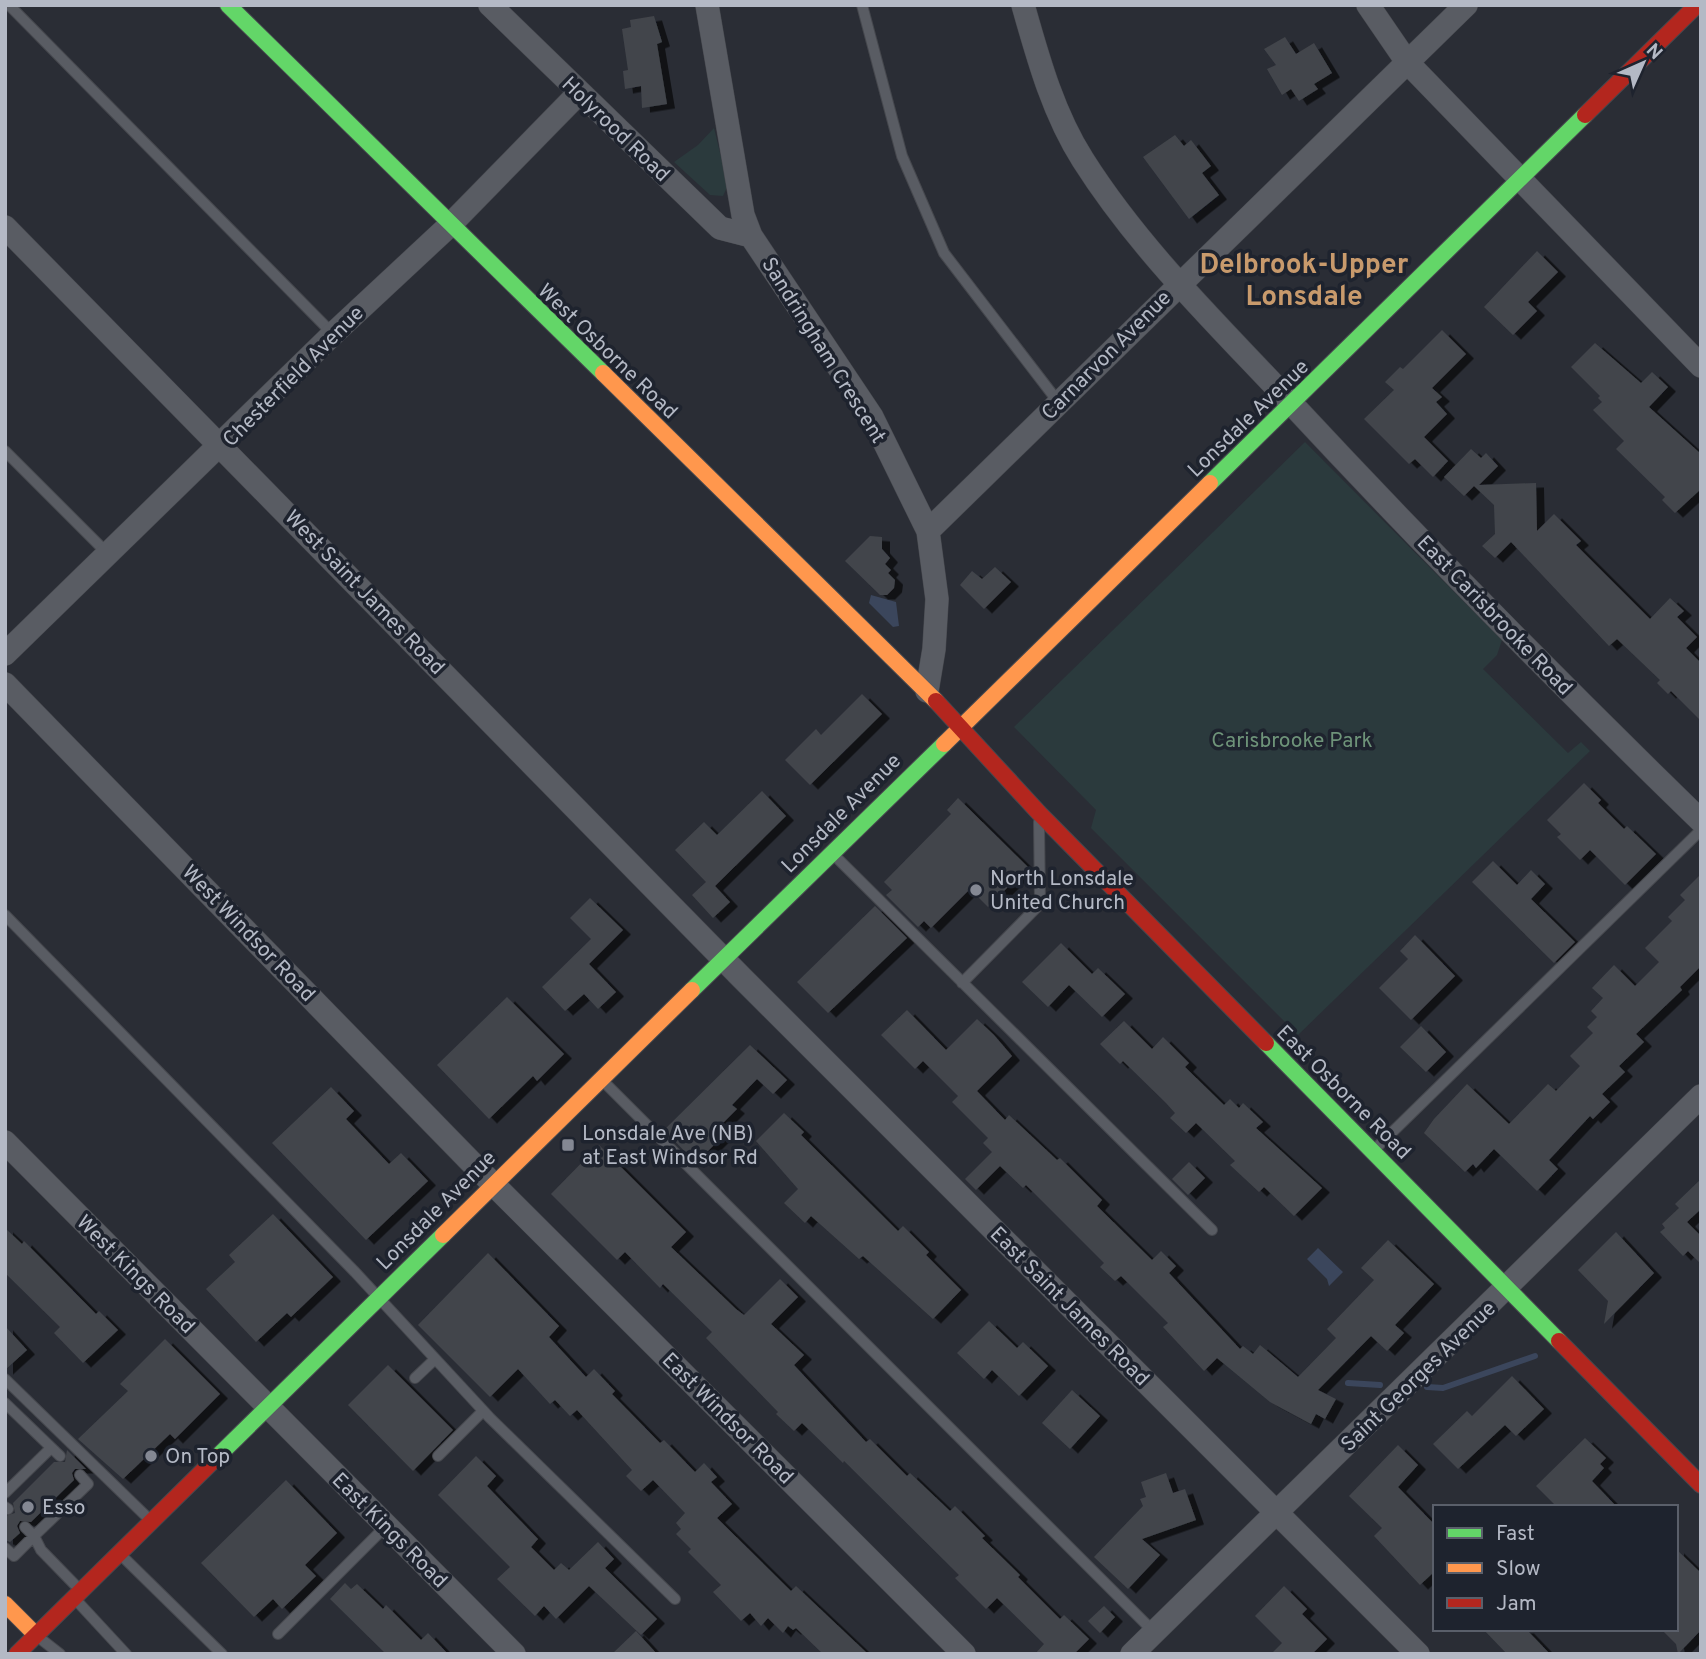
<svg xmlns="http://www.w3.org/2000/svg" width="1706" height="1659" viewBox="0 0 1706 1659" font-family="Overpass,sans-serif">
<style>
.green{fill:#2b3a3d}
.water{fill:#3b465c}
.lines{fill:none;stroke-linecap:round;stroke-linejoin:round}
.stream{stroke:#3b465c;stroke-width:6}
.building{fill:#42454b;filter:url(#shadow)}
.lane-casing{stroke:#46484e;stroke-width:12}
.street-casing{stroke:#46484e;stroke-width:24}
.fast-casing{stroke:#46484e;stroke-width:18}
.slow-casing{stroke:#46484e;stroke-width:18}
.jam-casing{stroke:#46484e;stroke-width:18}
.lane{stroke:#595c63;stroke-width:10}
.street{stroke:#595c63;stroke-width:23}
.fast{stroke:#63d668;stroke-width:16}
.slow{stroke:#ff974d;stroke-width:16}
.jam{stroke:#b3261e;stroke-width:16}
.poi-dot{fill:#848893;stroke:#1e232e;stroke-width:2.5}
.labels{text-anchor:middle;stroke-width:7;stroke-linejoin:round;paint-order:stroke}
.street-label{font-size:21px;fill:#b4b9c5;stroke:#1e232e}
.park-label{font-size:21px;fill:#6e9379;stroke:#1e232e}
.poi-label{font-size:21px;fill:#b4b9c5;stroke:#1e232e;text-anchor:start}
.district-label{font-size:28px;font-weight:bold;fill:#c89a6c;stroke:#1e232e}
</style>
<defs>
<filter id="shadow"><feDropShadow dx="8" dy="4.5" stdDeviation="0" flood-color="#0009"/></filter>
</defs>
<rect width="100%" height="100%" fill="#2a2d35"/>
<path class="green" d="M714,128L728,185L723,196L710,195L674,162L698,145Z
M1305,442L1502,640L1497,655L1483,669L1568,753L1581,742L1590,751L1298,1035L1091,828L1096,810L1014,727Z"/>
<path class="water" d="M871,595L896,602L899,626L893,627L869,603Z
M1318,1248L1343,1272L1329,1286L1327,1279L1307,1259Z"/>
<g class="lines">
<path class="stream" d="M1348,1383L1380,1385
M1427,1387L1443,1388L1535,1356"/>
</g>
<path class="building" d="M654,16L662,42L657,44L667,104L642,108L641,86L625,89L623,71L628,70L622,29L631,27L630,20Z
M1285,37L1296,54L1314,43L1332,73L1314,84L1318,89L1299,101L1291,89L1282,95L1267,69L1276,65L1264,49Z
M1175,135L1184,146L1191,140L1211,166L1202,173L1219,195L1189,219L1143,157Z
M1537,251L1558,272L1528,302L1537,311L1513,335L1484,307Z
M1442,330L1466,354L1432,388L1442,397L1436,402L1447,414L1424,437L1448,461L1433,477L1415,459L1409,464L1364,419L1394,390L1385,382L1400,367L1403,369Z
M1595,343L1641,383L1652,372L1668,387L1649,407L1701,454V489L1675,513L1662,500L1665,497L1616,449L1624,441L1593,410L1602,402L1598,398L1600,396L1571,367Z
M1471,449L1481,458L1486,453L1498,466L1479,485L1536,483L1537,531L1554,514L1581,541L1576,545L1650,619L1670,598L1684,611L1677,617L1697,637L1686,648L1701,663V721L1671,691L1668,694L1657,683L1660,680L1617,639L1609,646L1511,542L1495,558L1482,546L1495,534L1494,505L1474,486L1464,496L1444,477Z
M870,536L882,537V549L890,558L885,564L891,570L888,573L895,580L894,588L887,595H880L845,561Z
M995,567L1011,582L984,609L960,585L972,571L982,579Z
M862,694L882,714L810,785L785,760L816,729L821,735Z
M1584,783L1601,800L1598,803L1624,829L1627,826L1656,854L1625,885L1590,850L1580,860L1557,837L1561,834L1547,820Z
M762,791L786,816L715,886L730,902L713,918L692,895L706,882L675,850L704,822L717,835Z
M958,798L1028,867L988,907L970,889L931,928L924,921L918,927L886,895L892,890L884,882L951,814L947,810Z
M1493,861L1517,885L1531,870L1545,884L1531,899L1575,942L1554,963L1472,882Z
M1701,874V966L1680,987L1682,990L1636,1034L1644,1042L1619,1066L1625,1072L1602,1094L1610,1102L1593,1119L1590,1116L1549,1160L1558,1169L1537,1191L1494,1149L1476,1168L1473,1164L1465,1172L1424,1133L1434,1119L1467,1084L1509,1124L1548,1084L1556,1091L1580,1066L1570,1056L1593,1033L1587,1027L1597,1017L1591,1011L1603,998L1592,988L1614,965L1635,986L1659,962L1645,948L1672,921L1668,917L1685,900L1680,895Z
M590,898L623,930L589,964L616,992L598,1009L584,994L565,1011L542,987L591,939L570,918Z
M875,906L907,938L828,1013L797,982Z
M1415,935L1455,976L1411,1020L1379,988L1408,959L1400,951Z
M1061,943L1092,974L1098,968L1125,994L1102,1017L1069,985L1048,1007L1022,982Z
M507,997L564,1054L537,1081L533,1076L489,1119L437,1065Z
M907,1010L946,1050L977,1019L994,1035L1012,1056L977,1091L1005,1120L1009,1115L1057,1160L1060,1158L1102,1200L1097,1206L1152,1260L1161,1251L1176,1266L1169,1273L1240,1349L1243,1346L1253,1354L1260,1345L1298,1377L1336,1338L1327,1329L1374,1280L1361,1268L1388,1240L1434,1284L1395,1325L1404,1333L1387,1351L1371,1336L1318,1390L1336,1399L1325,1419L1316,1414L1311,1424L1270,1402L1217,1358L1204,1371L1163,1327L1168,1323L1121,1276L1115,1281L1100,1267L1104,1263L1026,1185L1023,1188L1000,1166L976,1190L965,1179L992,1152L983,1143L988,1138L952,1102L958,1096L923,1061L915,1069L881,1035Z
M1124,1021L1152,1049L1163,1037L1189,1063L1185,1067L1224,1105L1230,1099L1239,1108L1243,1103L1263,1122L1256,1128L1322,1188L1294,1216L1264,1187L1259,1192L1230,1165L1235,1161L1196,1123L1186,1133L1170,1118L1175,1113L1166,1103L1123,1061L1120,1064L1100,1044Z
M1421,1026L1446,1052L1426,1072L1400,1047Z
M750,1045L787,1080L773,1094L757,1079L732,1105L737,1109L714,1132L721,1138L696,1163L664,1130Z
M331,1087L354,1111L346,1119L389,1164L401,1153L428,1181L366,1240L272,1143Z
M784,1113L804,1132L801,1135L898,1231L903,1226L929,1252L926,1255L961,1290L933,1319L863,1256L859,1259L811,1216L805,1223L784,1203L798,1189L756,1141Z
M599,1145L686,1232L671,1247L736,1309L744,1315L780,1279L798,1297L771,1324L804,1355L794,1365L866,1442L870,1439L907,1476L910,1473L950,1511L955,1506L985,1536L982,1538L1020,1575L1018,1577L1060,1619L1064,1615L1089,1639L1074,1654H1035L1044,1644L997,1598L986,1609L955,1578L959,1575L844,1461L843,1463L802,1423L794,1431L776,1414L778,1412L706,1338L712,1332L663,1284L660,1288L625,1252L617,1260L551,1194Z
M1189,1162L1205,1178L1188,1195L1172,1179Z
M1701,1179V1209L1687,1222L1701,1236V1264L1688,1251L1683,1256L1660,1232L1665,1228L1662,1224L1679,1208L1675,1204Z
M273,1214L333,1277L291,1317L287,1313L256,1342L206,1289L235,1262L229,1255Z
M5,1228L22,1244L24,1241L96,1314L99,1311L118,1330L83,1363L54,1333L60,1327L5,1273Z
M1616,1232L1654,1273L1604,1324L1608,1301L1578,1270Z
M488,1253L559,1326L549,1337L586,1377L594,1369L615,1391L612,1394L660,1443L664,1440L695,1472L704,1463L717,1477L711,1482L732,1504L717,1518L791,1591L796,1586L868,1654H823L796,1628L793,1630L788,1626L783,1633L768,1618L761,1626L750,1613L741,1621L713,1592L721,1585L688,1552L691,1549L676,1534L681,1529L676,1523L685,1513L653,1480L641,1491L626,1476L632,1470L577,1410L570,1416L555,1400L550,1404L518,1369L490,1397L418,1325Z
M989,1321L1017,1348L1023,1342L1048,1366L1019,1396L992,1370L984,1379L957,1353Z
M5,1326L27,1350L5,1370Z
M165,1339L220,1394L175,1439L170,1434L123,1479L78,1439L128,1391L120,1384Z
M388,1365L453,1430L413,1471L348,1405Z
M1512,1376L1544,1409L1516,1436L1505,1425L1458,1469L1433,1444L1467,1411L1472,1416Z
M1072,1390L1100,1416L1070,1449L1042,1423Z
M1585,1438L1606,1458L1600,1464L1604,1468L1592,1481L1617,1507H1557L1536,1486Z
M1398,1445L1418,1465L1398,1487L1435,1525V1571L1420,1585L1374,1536L1382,1528L1349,1496Z
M67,1450L86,1469H75L72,1473L74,1480L31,1522L20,1521L17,1526L20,1533L10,1542L5,1540V1516L15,1513L13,1503L54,1462H65Z
M476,1456L496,1476L487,1486L538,1539L531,1547L554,1570L561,1563L569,1570L598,1542L614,1559L605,1568L657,1619L641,1635L589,1586L556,1619L544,1606L535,1616L497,1579L510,1567L438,1495Z
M1166,1473L1173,1493L1185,1489L1196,1520L1142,1539L1160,1555L1128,1589L1094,1557L1143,1506L1140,1499L1146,1497L1141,1482Z
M286,1480L337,1533L305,1565L316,1576L282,1609L273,1599L254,1617L201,1563Z
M1676,1549L1701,1573V1630L1678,1654L1676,1644L1661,1629H1676Z
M345,1583L351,1589L357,1584L383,1609L386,1605L421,1640L428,1633L448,1654H386L330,1599Z
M1284,1586L1307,1609L1302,1614L1327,1639L1312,1654H1271L1282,1643L1255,1616Z
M1104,1606L1115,1617L1100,1633L1088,1621Z
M1483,1629H1526L1550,1654H1507Z
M636,1631L657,1654H612Z"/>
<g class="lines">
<g class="lane-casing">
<path id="lane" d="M9,5L333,334
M862,5L902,156L944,253L1059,403
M5,451L109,555
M834,855L1212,1230
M5,915L355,1272L490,1418L675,1599
M962,983L1040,904L1039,822
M603,1081L1154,1632
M1375,1149L1701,830
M415,1378L435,1359
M5,1379L150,1520
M5,1403L60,1456
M438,1456L483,1411
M5,1493L51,1448
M5,1507L8,1509
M5,1548L14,1556L34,1536L25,1527
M120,1554L222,1654
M79,1589L41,1550L34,1536L88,1484L80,1475
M76,1600L126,1654
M278,1634L386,1526
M37,1636L60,1654"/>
</g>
<g class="street-casing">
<path id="street" d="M490,5L720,228L751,236
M707,5L743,215L751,236L872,417L928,531L937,599L934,649L927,691
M1023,5C1038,58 1053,113 1083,160C1140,250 1218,325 1290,402C1423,545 1561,685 1701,821
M1368,5L1407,62L1701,366
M5,227L741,977L1418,1654
M928,531L1466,5
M5,654L333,334L450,225L578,94
M5,684L470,1161L964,1654
M5,1142L514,1654
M1132,1654L1701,1096"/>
</g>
<g class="fast-casing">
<path id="fast" d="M228,5L603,373
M1210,483L1585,115
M692,990L944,744
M1266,1043L1559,1341
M217,1457L443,1235"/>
</g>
<g class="slow-casing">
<path id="slow" d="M603,373L936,701
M944,744L1210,483
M443,1235L692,990
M5,1604L36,1635"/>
</g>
<g class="jam-casing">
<path id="jam" d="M1585,115L1697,5
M936,701L1039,813L1266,1043
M1559,1341L1701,1485
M17,1654L217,1457"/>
</g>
<use href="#lane" class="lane"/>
<use href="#street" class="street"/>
<use href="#fast" class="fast"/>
<use href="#slow" class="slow"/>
<use href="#jam" class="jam"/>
</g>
<g class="poi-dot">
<circle cx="976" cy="890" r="7"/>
<rect x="561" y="1138" width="14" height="14" rx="3.5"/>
<circle cx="151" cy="1456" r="7"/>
<circle cx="28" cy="1507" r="7"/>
</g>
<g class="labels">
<g class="street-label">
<text transform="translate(616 129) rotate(44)" y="7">Holyrood Road</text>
<text transform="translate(824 350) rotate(58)" y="7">Sandringham Crescent</text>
<text transform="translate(608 351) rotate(44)" y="7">West Osborne Road</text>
<text transform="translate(1106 355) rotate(-45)" y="7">Carnarvon Avenue</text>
<text transform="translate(293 376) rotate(-45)" y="7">Chesterfield Avenue</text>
<text transform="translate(1248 418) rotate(-44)" y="7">Lonsdale Avenue</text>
<text transform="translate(365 592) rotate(46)" y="7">West Saint James Road</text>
<text transform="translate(1495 615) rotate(46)" y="7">East Carisbrooke Road</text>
<text transform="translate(841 813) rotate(-45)" y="7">Lonsdale Avenue</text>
<text transform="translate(249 933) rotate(46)" y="7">West Windsor Road</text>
<text transform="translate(1344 1092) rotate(45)" y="7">East Osborne Road</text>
<text transform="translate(436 1210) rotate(-45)" y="7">Lonsdale Avenue</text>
<text transform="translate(136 1274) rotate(45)" y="7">West Kings Road</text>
<text transform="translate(1070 1306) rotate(45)" y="7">East Saint James Road</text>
<text transform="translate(1418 1376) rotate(-44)" y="7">Saint Georges Avenue</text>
<text transform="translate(728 1418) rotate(45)" y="7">East Windsor Road</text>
<text transform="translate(390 1530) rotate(45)" y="7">East Kings Road</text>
</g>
<g class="park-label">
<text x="1292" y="747">Carisbrooke Park</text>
</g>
<g class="poi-label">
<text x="990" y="885">North Lonsdale<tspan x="990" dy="24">United Church</tspan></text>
<text x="582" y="1140">Lonsdale Ave (NB)<tspan x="582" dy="24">at East Windsor Rd</tspan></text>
<text x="165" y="1463">On Top</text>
<text x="42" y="1514">Esso</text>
</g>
<g class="district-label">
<text x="1304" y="273">Delbrook-Upper<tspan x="1304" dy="32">Lonsdale</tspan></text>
</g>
</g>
<rect width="1706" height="1659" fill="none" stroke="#b4b9c5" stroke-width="14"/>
<rect x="1433" y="1505" width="245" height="126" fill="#1e232e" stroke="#5a5f6a" stroke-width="2"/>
<rect x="1447" y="1528" width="35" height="10" fill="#63d668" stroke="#5a5f6a" stroke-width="2"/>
<text x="1496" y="1540" font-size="21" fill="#b4b9c5">Fast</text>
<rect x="1447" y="1563" width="35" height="10" fill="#ff974d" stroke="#5a5f6a" stroke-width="2"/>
<text x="1496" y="1575" font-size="21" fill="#b4b9c5">Slow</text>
<rect x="1447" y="1598" width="35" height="10" fill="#b3261e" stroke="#5a5f6a" stroke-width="2"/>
<text x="1496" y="1610" font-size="21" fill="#b4b9c5">Jam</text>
<g transform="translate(1643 63) rotate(45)" stroke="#1e232e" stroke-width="5" paint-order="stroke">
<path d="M0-5L12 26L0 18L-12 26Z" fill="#b4b9c5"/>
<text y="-10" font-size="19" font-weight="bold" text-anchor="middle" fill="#b4b9c5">N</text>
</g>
</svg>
